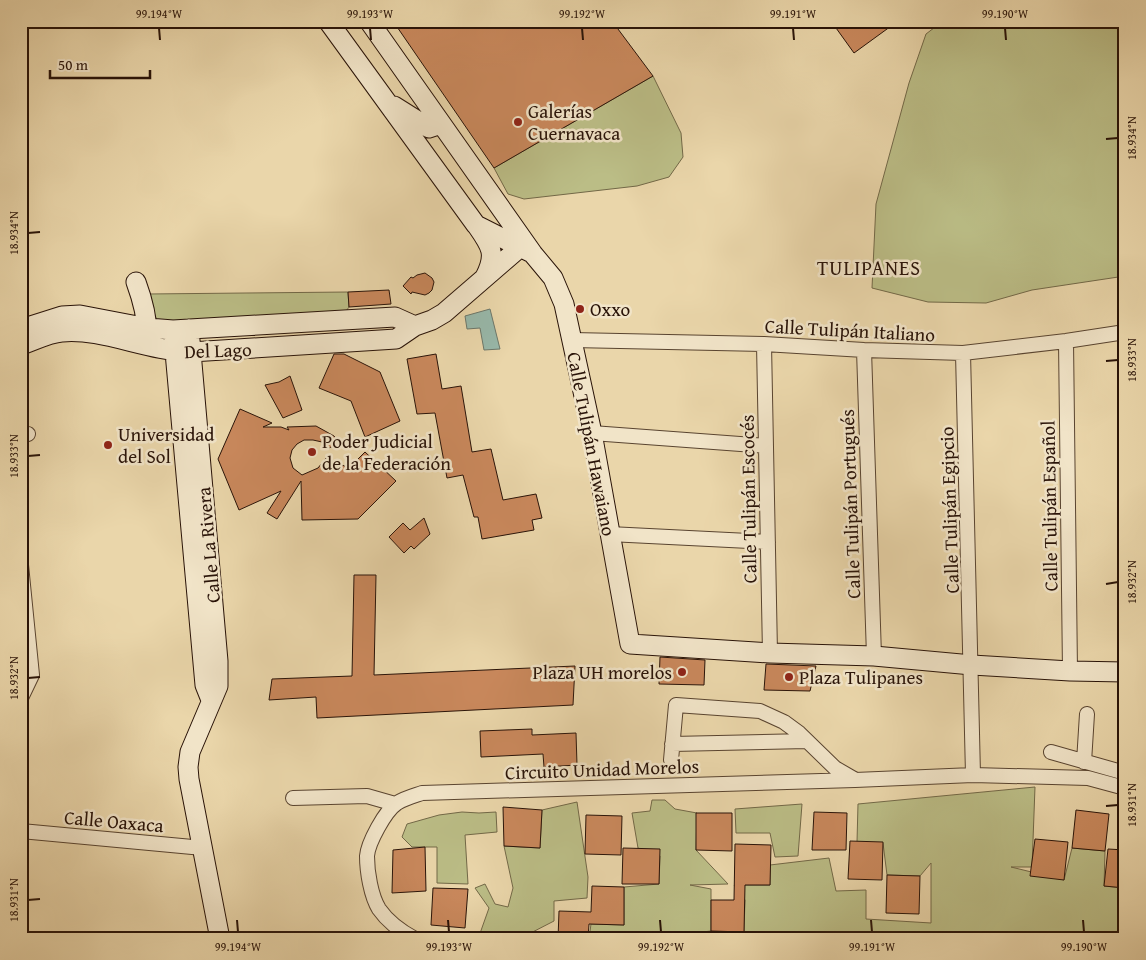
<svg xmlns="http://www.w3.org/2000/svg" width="1146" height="960" viewBox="0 0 1146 960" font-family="'Gentium Book Plus',serif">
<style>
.green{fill:#bbbd86;stroke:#726847}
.water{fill:#98b9ab;stroke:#6c776a}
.building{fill:#c9885c;stroke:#291308}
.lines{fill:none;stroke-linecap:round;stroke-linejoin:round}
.street-casing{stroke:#594430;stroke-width:16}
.secondary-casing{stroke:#291308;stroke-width:21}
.street{stroke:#f1e4c8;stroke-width:14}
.secondary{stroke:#f1e4c8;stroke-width:19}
.ticks{fill:none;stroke:#291308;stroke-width:2}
.poi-dot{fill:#8f2418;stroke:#f1e4c8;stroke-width:2}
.labels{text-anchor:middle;stroke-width:5;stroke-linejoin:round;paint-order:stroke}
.poi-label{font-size:19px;fill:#291308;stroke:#f1e4c8;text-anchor:start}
.street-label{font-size:19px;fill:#291308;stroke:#f1e4c8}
.neighbourhood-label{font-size:20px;letter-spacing:1px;fill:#291308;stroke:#f1e4c8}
.neatline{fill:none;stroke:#291308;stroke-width:2}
.ticks-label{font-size:12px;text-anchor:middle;fill:#291308}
</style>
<rect width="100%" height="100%" fill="#ead6aa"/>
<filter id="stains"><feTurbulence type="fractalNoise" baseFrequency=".004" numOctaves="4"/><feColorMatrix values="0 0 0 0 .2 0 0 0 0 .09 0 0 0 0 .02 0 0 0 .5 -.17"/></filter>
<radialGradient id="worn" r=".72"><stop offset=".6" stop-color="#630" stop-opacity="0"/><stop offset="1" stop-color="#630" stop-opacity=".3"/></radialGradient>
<path class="green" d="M943,21H1125V276L1032,290L986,303L928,302L872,288L876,204L909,83L926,34Z
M653,76L681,133L683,157L669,177L637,186L524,199L508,194L494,168Z
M348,292L349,307L339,321L158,323L147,294Z
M1035,787L1032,867H1011L1064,880L1072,848L1105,851L1104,886L1125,888V939H837L836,933C821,933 805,932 791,939H716V934L744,932L745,900L734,885H770V865L829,858L836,891L866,890V919L931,923V863L920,876L887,875L883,843L857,842L858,804Z
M652,800H665L675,809L697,813L696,850L728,884L690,885L711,889V931L684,934L683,939H589L591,924L624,925V887L659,884L660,856L638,848L632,813L650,811Z
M577,802L588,877L587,898L554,901V921L519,939H478L489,908L475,888L485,884L495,904L508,907L513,888L504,846L540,848L542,810Z
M802,804L798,856L775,857L770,833H736L735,809Z
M462,812L479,813L496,812L497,832L465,835L468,884L437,883V847H412L402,837L407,824L439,815Z"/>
<path class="water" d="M490,309L500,349L484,350L480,328L467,329L465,316Z"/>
<path class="building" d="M393,21H612L653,76L494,168Z
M831,21H898L854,53Z
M425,273L432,278L434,282L432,290L429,293L425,295L412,292L411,294L403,286L411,277L413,278L417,275Z
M389,290L391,304L349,307L348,292Z
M334,354H344L380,372L400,421L365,437L351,401L319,388Z
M436,354L442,389L461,386L472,452L491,449L503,500L536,494L542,518L532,520L534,530L482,539L478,517H474L463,475L447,478L435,413L417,414L407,359Z
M290,376L302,410L283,418L265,385L279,382Z
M240,409L272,423L263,427H281L289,430L287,427L316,426L334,436L339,443L327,449L322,442L313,440H304L297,444L292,450L290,458L293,468L302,475L318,468L326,458L349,468L365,452L396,481L358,519L302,520L301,481L277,519L267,513L281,491L239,510L218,459Z
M424,518L430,534L414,549L411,546L404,553L389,537L403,523L410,530Z
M354,575H376L374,675L575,666L573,705L317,718L316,697L269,700L272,679L352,676Z
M660,657L705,660L704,685L659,684Z
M766,664L816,666L810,691L764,690Z
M532,729V735L576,733L577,765L544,767L543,754L481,757L480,731Z
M503,807L542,810L540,848L504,846Z
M1076,810L1109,814L1105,851L1072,848Z
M814,812L847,813L846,850H812Z
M696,813H732V851L696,850Z
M586,815L622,816L621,855L585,854Z
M1035,839L1068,842L1064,880L1030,876Z
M850,841L883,842L882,880L848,879Z
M735,844L771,845L770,885H745L744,932L711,931V900H734Z
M425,847L426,891L392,893L393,850Z
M623,848L660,849L659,884H622Z
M1108,849L1125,850V888L1104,886Z
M887,875L920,876L919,914L886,913Z
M592,886L624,887V925L589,924L588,939H558L559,911L591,912Z
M433,888L468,889L465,928L431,925Z"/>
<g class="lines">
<g class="street-casing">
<path id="street" d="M572,340L764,344L864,350L963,353L1066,341L1125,332
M1066,341L1070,671
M764,344L770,653
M864,350L874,656
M963,353L973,775
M592,433L766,446
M21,435L28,434
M609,534L768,542
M21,565L32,675L21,698
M672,744L807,741
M1051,752L1125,773
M671,760L676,705L760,711L784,722L799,733L835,768L854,779
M1084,762L1087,714
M293,798L367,796L395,804
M21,831L203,848
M415,939C402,932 388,922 379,909C371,896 367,872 367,856C368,843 385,811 397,803C405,798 413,796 422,793L855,780L973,775L1088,778L1125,788"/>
</g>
<g class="secondary-casing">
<path id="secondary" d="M328,21L476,225L530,252
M369,21L533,254L553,278L564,304L592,433L630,644L770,653L874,656L972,665L1070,671L1125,672
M394,106L429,128L441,124
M477,226C491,246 497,254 485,277
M136,282C143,301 148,319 147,339
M21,329L62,316L80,315L148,328L173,330L395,317L415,326
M189,329L218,661V686L190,752L188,767L189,779L220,939
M174,341L205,685L211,700
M21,345C34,341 48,333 62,332C102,328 147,351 191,352L396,339L415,326L432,320L444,313L525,243"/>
</g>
<use href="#street" class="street"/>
<use href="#secondary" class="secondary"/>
</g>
<path class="ticks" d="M159,28L160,40M370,28L371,40M582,28L583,40M793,28L794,40M1005,28L1006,40M1106,139L1118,138M28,233L40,232M1106,361L1118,360M28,456L40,455M1106,584L1118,582M28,678L40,677M1106,806L1118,805M28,900L40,899M237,920L238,932M448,920L449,932M660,920L661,932M871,920L872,932M1083,920L1084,932"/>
<g class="poi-dot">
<circle cx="518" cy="122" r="5"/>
<circle cx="580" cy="309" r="5"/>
<circle cx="108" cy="445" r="5"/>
<circle cx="312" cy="452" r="5"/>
<circle cx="682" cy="672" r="5"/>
<circle cx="789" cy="677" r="5"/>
</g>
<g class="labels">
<g class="poi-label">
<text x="528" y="118">Galerías<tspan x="528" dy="22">Cuernavaca</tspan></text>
<text x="590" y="316">Oxxo</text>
<text x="118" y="441">Universidad<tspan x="118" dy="22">del Sol</tspan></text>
<text x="322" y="448">Poder Judicial<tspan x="322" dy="22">de la Federación</tspan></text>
<text x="672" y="679" text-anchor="end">Plaza UH morelos</text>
<text x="799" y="684">Plaza Tulipanes</text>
</g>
<g class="street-label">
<text transform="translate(850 330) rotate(3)" y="7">Calle Tulipán Italiano</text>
<text transform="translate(218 350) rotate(-2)" y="7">Del Lago</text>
<text transform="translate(592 444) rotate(79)" y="7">Calle Tulipán Hawaiano</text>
<text transform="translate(748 499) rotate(-91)" y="7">Calle Tulipán Escocés</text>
<text transform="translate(850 504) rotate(-92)" y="7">Calle Tulipán Portugués</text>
<text transform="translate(1049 506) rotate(-91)" y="7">Calle Tulipán Español</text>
<text transform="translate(949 510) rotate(-92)" y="7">Calle Tulipán Egipcio</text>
<text transform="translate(208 545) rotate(-95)" y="7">Calle La Rivera</text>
<text transform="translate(602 769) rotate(-2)" y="7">Circuito Unidad Morelos</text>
<text transform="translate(114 821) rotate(5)" y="7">Calle Oaxaca</text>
</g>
<g class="neighbourhood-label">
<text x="869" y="275">TULIPANES</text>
</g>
</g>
<rect width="1146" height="960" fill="none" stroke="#ead6aa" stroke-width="55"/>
<path d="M50 70v8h100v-8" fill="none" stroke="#291308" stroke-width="2.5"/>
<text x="58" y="70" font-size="15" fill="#291308" stroke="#f1e4c8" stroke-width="4" paint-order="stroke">50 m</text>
<rect x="28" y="28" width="1090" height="904" class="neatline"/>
<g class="ticks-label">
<text x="159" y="18">99.194°W</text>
<text x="370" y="18">99.193°W</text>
<text x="582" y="18">99.192°W</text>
<text x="793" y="18">99.191°W</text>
<text x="1005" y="18">99.190°W</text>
<text transform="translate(1132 138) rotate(-90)" y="4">18.934°N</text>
<text transform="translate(14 233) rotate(-90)" y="4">18.934°N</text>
<text transform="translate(1132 360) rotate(-90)" y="4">18.933°N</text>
<text transform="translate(14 456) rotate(-90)" y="4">18.933°N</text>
<text transform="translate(1132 582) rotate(-90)" y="4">18.932°N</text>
<text transform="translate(14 678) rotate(-90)" y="4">18.932°N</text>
<text transform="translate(1132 805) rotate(-90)" y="4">18.931°N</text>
<text transform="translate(14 900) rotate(-90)" y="4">18.931°N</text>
<text x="238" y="951">99.194°W</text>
<text x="449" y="951">99.193°W</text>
<text x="661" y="951">99.192°W</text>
<text x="872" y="951">99.191°W</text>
<text x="1084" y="951">99.190°W</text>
</g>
<rect width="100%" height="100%" filter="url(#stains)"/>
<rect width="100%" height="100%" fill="url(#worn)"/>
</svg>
